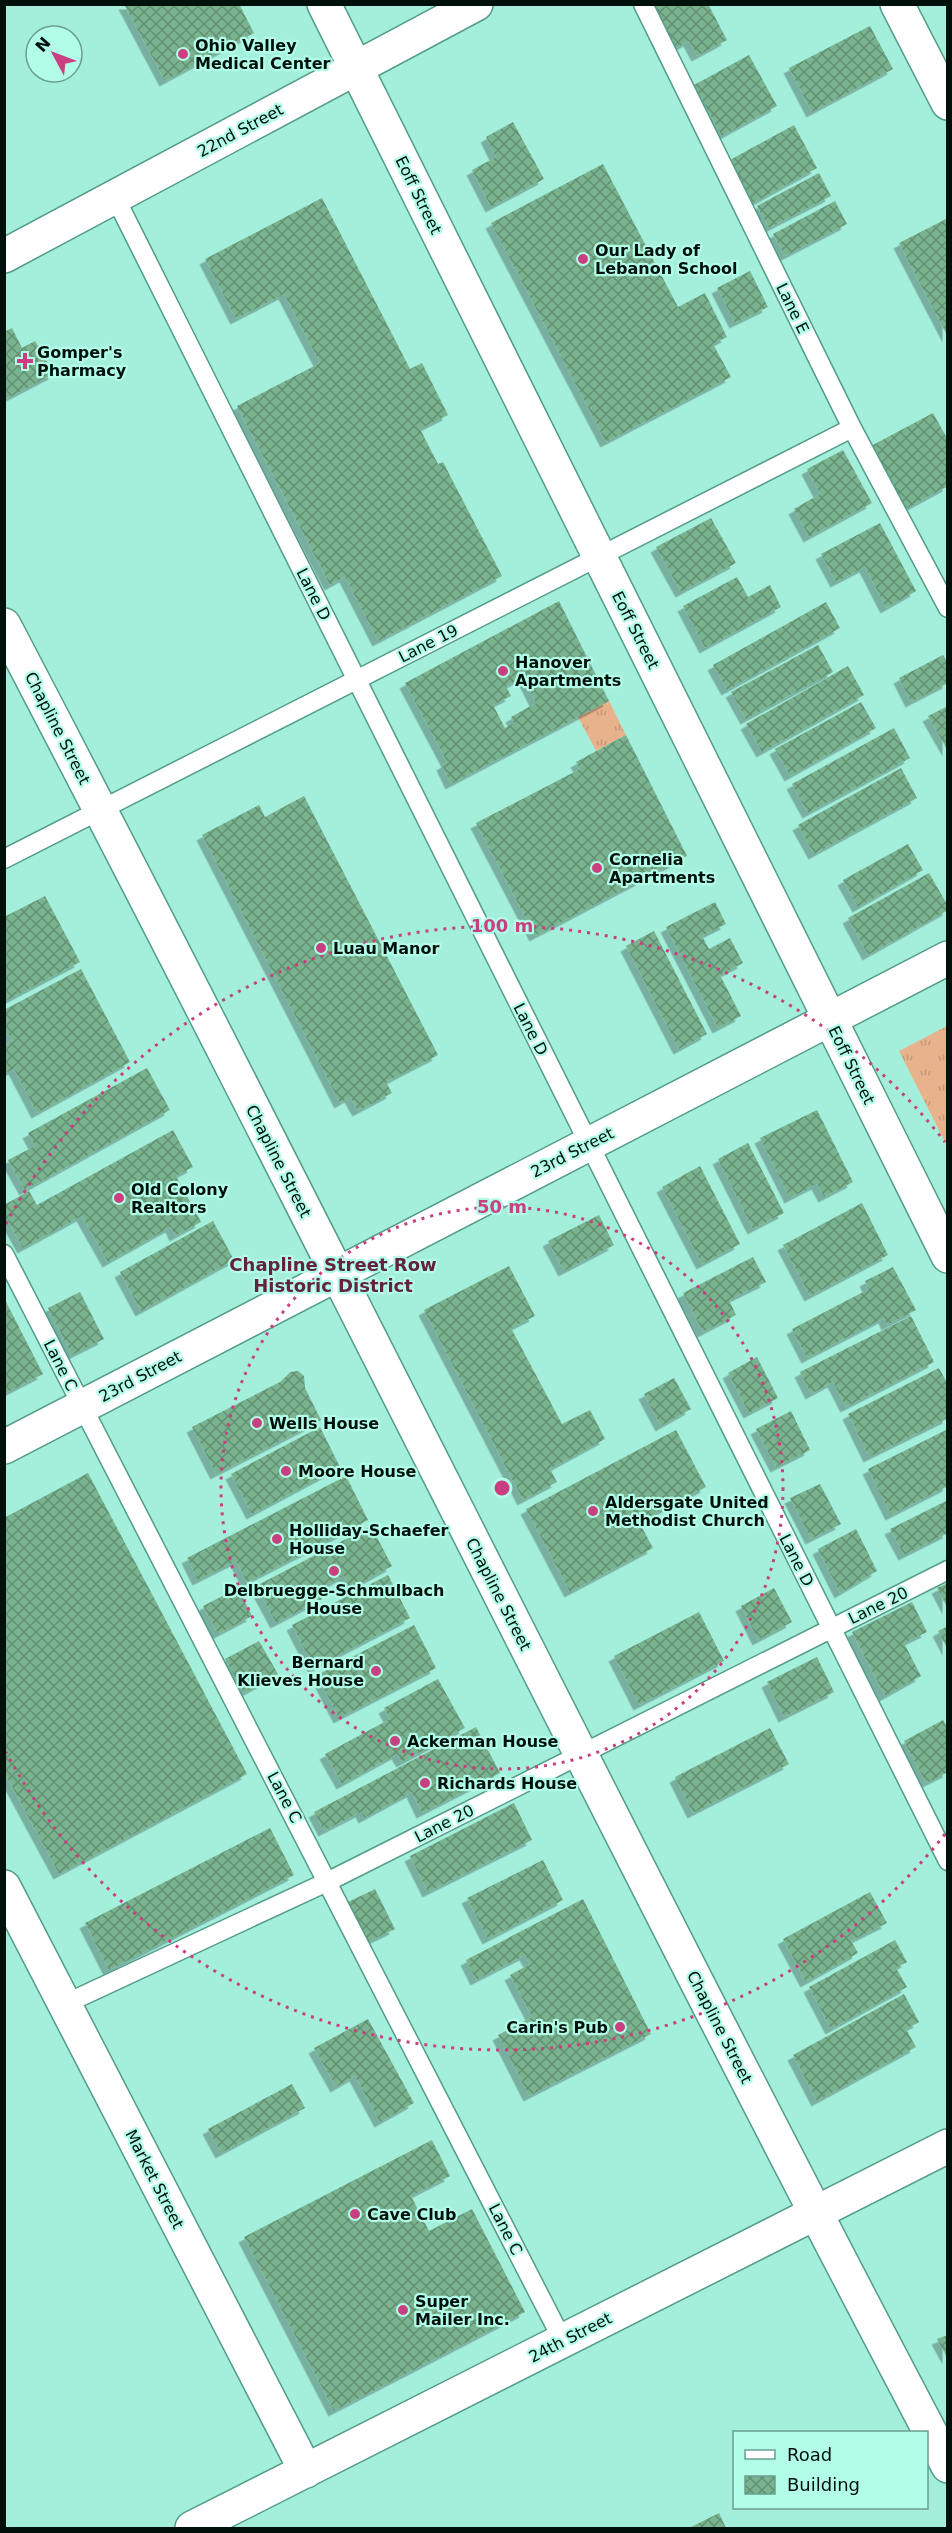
<svg xmlns="http://www.w3.org/2000/svg" width="952" height="2533" viewBox="0 0 952 2533" font-family="'DejaVu Sans',sans-serif">
<style>
.grass{fill:url(#grass-tufts)}
.building{fill:url(#building-cross-hatch);fill-rule:evenodd;filter:url(#shadow)}
.lines{fill:none;stroke-linecap:round;stroke-linejoin:round}
.service-casing{stroke:#539c8a;stroke-width:21}
.minor-casing{stroke:#539c8a;stroke-width:36}
.secondary-casing{stroke:#539c8a;stroke-width:36}
.service{stroke:#fff;stroke-width:18}
.minor{stroke:#fff;stroke-width:33}
.secondary{stroke:#fff;stroke-width:33}
.ring{fill:none;stroke:#c8407f;stroke-width:3;stroke-dasharray:3 6}
.poi-dot{fill:#c8407f;stroke:#b1fde8;stroke-width:2}
.labels{text-anchor:middle;stroke-width:4.5;stroke-linejoin:round;paint-order:stroke}
.poi-label{font-size:16px;font-weight:bold;fill:#00110c;stroke:#b1fde8;text-anchor:start}
.street-label{font-size:16px;fill:#00110c;stroke:#b1fde8}
.neighbourhood-label{font-size:18px;font-weight:bold;fill:#64223f;stroke:#b1fde8}
.centre{fill:#c8407f;stroke:#b1fde8;stroke-width:3}
.ring-label{font-size:18px;text-anchor:middle;font-weight:bold;fill:#c8407f;stroke:#b1fde8;stroke-width:4.5;stroke-linejoin:round;paint-order:stroke}
</style>
<defs>
<pattern id="grass-tufts" width="24" height="20" patternUnits="userSpaceOnUse" patternTransform="scale(1.5)"><rect width="24" height="20" fill="#e8b28c"/><path d="M3 7l-1-3M5 7V3M7 7l1-3M15 17l-1-3M17 17v-4M19 17l1-3" fill="none" stroke="#c59878"/></pattern>
<pattern id="building-cross-hatch" width="8" height="8" patternUnits="userSpaceOnUse" patternTransform="scale(1.5)"><rect width="8" height="8" fill="#7ab38f"/><path d="M0 0l8 8M0 8l8-8" fill="none" stroke="#629073"/></pattern>
<filter id="shadow"><feDropShadow dx="-5.5" dy="5.5" stdDeviation="0" flood-color="#0004"/></filter>
</defs>
<rect width="100%" height="100%" fill="#a4efdb"/>
<path class="grass" d="M609,701L626,735L596,751L578,717Z
M947,1026V1146L899,1051Z"/>
<path class="building" d="M124,4H239L254,33L165,81Z
M650,4H708L727,40L697,56L689,41L674,49Z
M870,26L893,69L812,112L789,68Z
M749,55L777,106L722,136L694,85Z
M513,122L544,179L491,207L472,170L496,157L486,137Z
M794,125L817,168L753,203L730,160Z
M603,164L678,307L705,293L727,337L713,344L731,377L606,442L491,223Z
M819,173L831,196L769,228L757,206Z
M322,198L410,369L422,363L448,415L420,429L438,464L443,462L502,576L378,641L345,577L330,585L237,406L320,363L284,294L236,319L205,259Z
M835,201L847,224L785,256L773,234Z
M948,218V337L899,243Z
M750,271L768,307L735,323L717,288Z
M12,328L22,348L35,341L54,374L4,400V332Z
M933,413L948,440V486L904,510L871,446Z
M843,450L872,503L809,537L794,509L820,494L807,469Z
M711,518L736,563L681,592L656,547Z
M880,523L916,591L886,608L865,567L836,582L821,554Z
M737,577L748,597L770,585L781,607L705,648L683,606Z
M559,601L609,701L451,784L442,765L447,762L405,683ZM523,677L536,703L511,717L514,723L505,728L493,705L511,696L506,686Z
M826,602L840,628L727,690L713,665Z
M818,645L833,672L746,719L731,692Z
M943,655L948,663V683L911,702L899,678Z
M848,666L864,695L762,752L746,724Z
M861,702L876,728L790,776L775,749Z
M948,706V751L928,716Z
M894,728L910,758L808,813L792,784Z
M626,735L687,856L535,936L476,823L580,769L576,762Z
M901,768L917,798L814,854L798,825Z
M304,796L438,1055L386,1082L392,1093L358,1111L350,1097L340,1103L202,835L259,805L265,817Z
M908,844L923,870L858,907L843,880Z
M929,873L948,906V910L868,955L848,918Z
M45,896L80,962L4,1002V917Z
M715,902L726,924L702,936L709,949L730,938L743,963L720,975L741,1016L718,1028L666,927Z
M654,931L707,1034L679,1049L626,946Z
M81,969L130,1062L37,1113L14,1069L4,1074V1046L13,1041L8,1034L4,1036V1010Z
M147,1068L170,1110L25,1190L8,1160L35,1146L28,1133Z
M817,1110L853,1182L824,1197L817,1184L790,1198L760,1138Z
M173,1130L193,1167L176,1176L201,1222L175,1236L171,1227L108,1262L82,1216L23,1248L4,1214V1205L29,1191L37,1205Z
M748,1143L784,1213L753,1229L718,1159Z
M700,1166L740,1244L702,1264L662,1187Z
M862,1203L888,1255L810,1296L783,1245Z
M599,1215L614,1245L564,1271L548,1241Z
M213,1221L234,1260L141,1311L120,1272Z
M753,1257L766,1282L729,1300L736,1315L703,1332L683,1293Z
M509,1266L535,1316L511,1328L562,1424L590,1410L605,1439L550,1469L557,1482L523,1500L424,1310Z
M893,1267L916,1310L887,1325L884,1318L807,1358L792,1329L869,1289L865,1281Z
M80,1292L104,1339L72,1355L48,1308Z
M4,1298L43,1374L4,1394Z
M911,1316L934,1362L846,1407L833,1382L811,1394L800,1372Z
M757,1357L778,1398L749,1413L728,1373Z
M939,1368L948,1385V1418L869,1457L848,1414Z
M298,1371L304,1376L305,1388L321,1420L216,1474L192,1427L282,1381L290,1372Z
M674,1378L691,1409L661,1426L644,1394Z
M791,1411L810,1450L776,1467L756,1429Z
M320,1427L340,1467L252,1514L231,1474Z
M948,1429V1486L891,1515L868,1469Z
M676,1430L706,1487L639,1522L653,1548L570,1592L526,1509Z
M88,1473L247,1774L59,1874L4,1772V1518Z
M346,1476L368,1520L247,1582L236,1561L198,1580L187,1558Z
M820,1484L841,1524L811,1539L790,1498Z
M948,1500V1533L904,1555L890,1529Z
M371,1526L392,1566L350,1589L344,1576L317,1590L322,1599L276,1623L256,1586Z
M856,1529L877,1571L840,1593L818,1549Z
M388,1575L410,1618L314,1668L292,1625Z
M948,1583V1609L937,1588Z
M238,1588L252,1616L218,1634L203,1606Z
M774,1588L792,1622L758,1640L741,1606Z
M912,1602L927,1632L904,1643L921,1676L885,1696L852,1632Z
M699,1612L724,1661L639,1705L614,1656Z
M414,1625L436,1668L339,1718L317,1675Z
M948,1626V1650L938,1631Z
M259,1641L278,1674L244,1693L225,1659Z
M817,1657L834,1692L784,1717L767,1682Z
M438,1679L465,1728L402,1762L397,1754L342,1784L325,1754L390,1719L384,1708Z
M943,1720L948,1729V1772L926,1783L904,1741Z
M476,1727L500,1773L422,1813L412,1792L364,1818L361,1812L324,1831L314,1812Z
M770,1728L789,1764L693,1813L675,1777Z
M514,1803L532,1840L428,1892L410,1856Z
M270,1828L294,1875L109,1970L85,1923Z
M543,1860L563,1900L488,1939L467,1898Z
M375,1889L395,1929L368,1942L348,1902Z
M870,1892L887,1923L851,1941L858,1953L806,1982L783,1939Z
M583,1899L651,2034L529,2096L498,2035L532,2017L510,1975L530,1964L525,1955L476,1980L466,1960Z
M895,1940L907,1962L896,1968L907,1987L831,2029L809,1987Z
M904,1994L919,2022L906,2029L916,2047L817,2101L793,2055Z
M368,2019L414,2103L380,2122L355,2076L336,2087L314,2048Z
M292,2084L305,2108L221,2153L208,2129Z
M432,2140L450,2176L411,2196L429,2231L472,2209L525,2312L334,2411L244,2237Z
M948,2335V2359L937,2339Z
M719,2513L726,2528H689Z"/>
<g class="lines">
<g class="service-casing">
<path id="service" d="M643,4L852,428L948,608
M115,197L948,1861
M4,859L852,428
M4,1254L563,2341
M65,2004L329,1881L948,1570"/>
</g>
<g class="minor-casing">
<path id="minor" d="M324,4L948,1256
M897,4L948,103
M4,256L476,4
M4,1447L948,958
M4,1887L306,2471
M192,2528L948,2146"/>
</g>
<g class="secondary-casing">
<path id="secondary" d="M4,625C324,1236 626,1856 948,2466"/>
</g>
<use href="#service" class="service"/>
<use href="#minor" class="minor"/>
<use href="#secondary" class="secondary"/>
</g>
<g class="ring">
<circle cx="502" cy="1488" r="281"/>
<path d="M945 1834A562 562 0 0 1 6 1752M6 1224A562 562 0 0 1 945 1142"/>
</g>
<g class="poi-dot">
<circle cx="183" cy="54" r="6"/>
<circle cx="583" cy="259" r="6"/>
<path d="M22 352h6v6h6v6h-6v6h-6v-6h-6v-6h6z"/>
<circle cx="503" cy="671" r="6"/>
<circle cx="597" cy="868" r="6"/>
<circle cx="321" cy="948" r="6"/>
<circle cx="119" cy="1198" r="6"/>
<circle cx="257" cy="1423" r="6"/>
<circle cx="286" cy="1471" r="6"/>
<circle cx="593" cy="1511" r="6"/>
<circle cx="277" cy="1539" r="6"/>
<circle cx="334" cy="1571" r="6"/>
<circle cx="376" cy="1671" r="6"/>
<circle cx="395" cy="1741" r="6"/>
<circle cx="425" cy="1783" r="6"/>
<circle cx="620" cy="2027" r="6"/>
<circle cx="355" cy="2214" r="6"/>
<circle cx="403" cy="2310" r="6"/>
</g>
<g class="labels">
<g class="poi-label">
<text x="195" y="51">Ohio Valley<tspan x="195" dy="18">Medical Center</tspan></text>
<text x="595" y="256">Our Lady of<tspan x="595" dy="18">Lebanon School</tspan></text>
<text x="37" y="358">Gomper's<tspan x="37" dy="18">Pharmacy</tspan></text>
<text x="515" y="668">Hanover<tspan x="515" dy="18">Apartments</tspan></text>
<text x="609" y="865">Cornelia<tspan x="609" dy="18">Apartments</tspan></text>
<text x="333" y="954">Luau Manor</text>
<text x="131" y="1195">Old Colony<tspan x="131" dy="18">Realtors</tspan></text>
<text x="269" y="1429">Wells House</text>
<text x="298" y="1477">Moore House</text>
<text x="605" y="1508">Aldersgate United<tspan x="605" dy="18">Methodist Church</tspan></text>
<text x="289" y="1536">Holliday-Schaefer<tspan x="289" dy="18">House</tspan></text>
<text x="334" y="1596" text-anchor="middle">Delbruegge-Schmulbach<tspan x="334" dy="18">House</tspan></text>
<text x="364" y="1668" text-anchor="end">Bernard<tspan x="364" dy="18">Klieves House</tspan></text>
<text x="407" y="1747">Ackerman House</text>
<text x="437" y="1789">Richards House</text>
<text x="608" y="2033" text-anchor="end">Carin's Pub</text>
<text x="367" y="2220">Cave Club</text>
<text x="415" y="2307">Super<tspan x="415" dy="18">Mailer Inc.</tspan></text>
</g>
<g class="street-label">
<text transform="translate(240 130) rotate(-28)" y="6">22nd Street</text>
<text transform="translate(419 195) rotate(64)" y="6">Eoff Street</text>
<text transform="translate(793 308) rotate(64)" y="6">Lane E</text>
<text transform="translate(314 594) rotate(63)" y="6">Lane D</text>
<text transform="translate(636 630) rotate(63)" y="6">Eoff Street</text>
<text transform="translate(428 643) rotate(-27)" y="6">Lane 19</text>
<text transform="translate(58 728) rotate(63)" y="6">Chapline Street</text>
<text transform="translate(531 1029) rotate(63)" y="6">Lane D</text>
<text transform="translate(852 1065) rotate(64)" y="6">Eoff Street</text>
<text transform="translate(572 1152) rotate(-27)" y="6">23rd Street</text>
<text transform="translate(279 1161) rotate(63)" y="6">Chapline Street</text>
<text transform="translate(61 1365) rotate(63)" y="6">Lane C</text>
<text transform="translate(140 1376) rotate(-28)" y="6">23rd Street</text>
<text transform="translate(797 1560) rotate(63)" y="6">Lane D</text>
<text transform="translate(499 1594) rotate(63)" y="6">Chapline Street</text>
<text transform="translate(878 1605) rotate(-26)" y="6">Lane 20</text>
<text transform="translate(285 1797) rotate(62)" y="6">Lane C</text>
<text transform="translate(444 1823) rotate(-27)" y="6">Lane 20</text>
<text transform="translate(720 2027) rotate(63)" y="6">Chapline Street</text>
<text transform="translate(155 2179) rotate(63)" y="6">Market Street</text>
<text transform="translate(506 2229) rotate(63)" y="6">Lane C</text>
<text transform="translate(570 2337) rotate(-27)" y="6">24th Street</text>
</g>
<g class="neighbourhood-label">
<text x="333" y="1271">Chapline Street Row<tspan x="333" dy="21">Historic District</tspan></text>
</g>
</g>
<circle cx="502" cy="1488" r="9" class="centre"/>
<g class="ring-label">
<text x="502" y="932">100 m</text>
<text x="502" y="1213">50 m</text>
</g>
<rect width="952" height="2533" fill="none" stroke="#00110c" stroke-width="12"/>
<rect x="733" y="2431" width="195" height="78" fill="#b1fde8" stroke="#6a9f90" stroke-width="1.5"/>
<rect x="745" y="2450" width="30" height="9" fill="#ffffff" stroke="#6a9f90" stroke-width="1.5"/>
<text x="787" y="2461" font-size="18" fill="#00110c">Road</text>
<rect x="745" y="2476" width="30" height="18" fill="url(#building-cross-hatch)" stroke="#6a9f90" stroke-width="1.5"/>
<text x="787" y="2491" font-size="18" fill="#00110c">Building</text>
<g transform="translate(54 54) rotate(311)"><circle r="28" fill="#b1fde8" stroke="#6a9f90" stroke-width="1.5"/>
<path d="M0-4.5L10 22L0 15L-10 22Z" fill="#c8407f"/>
<text y="-9" font-size="16" font-weight="bold" text-anchor="middle" fill="#00110c">N</text>
</g>
</svg>
